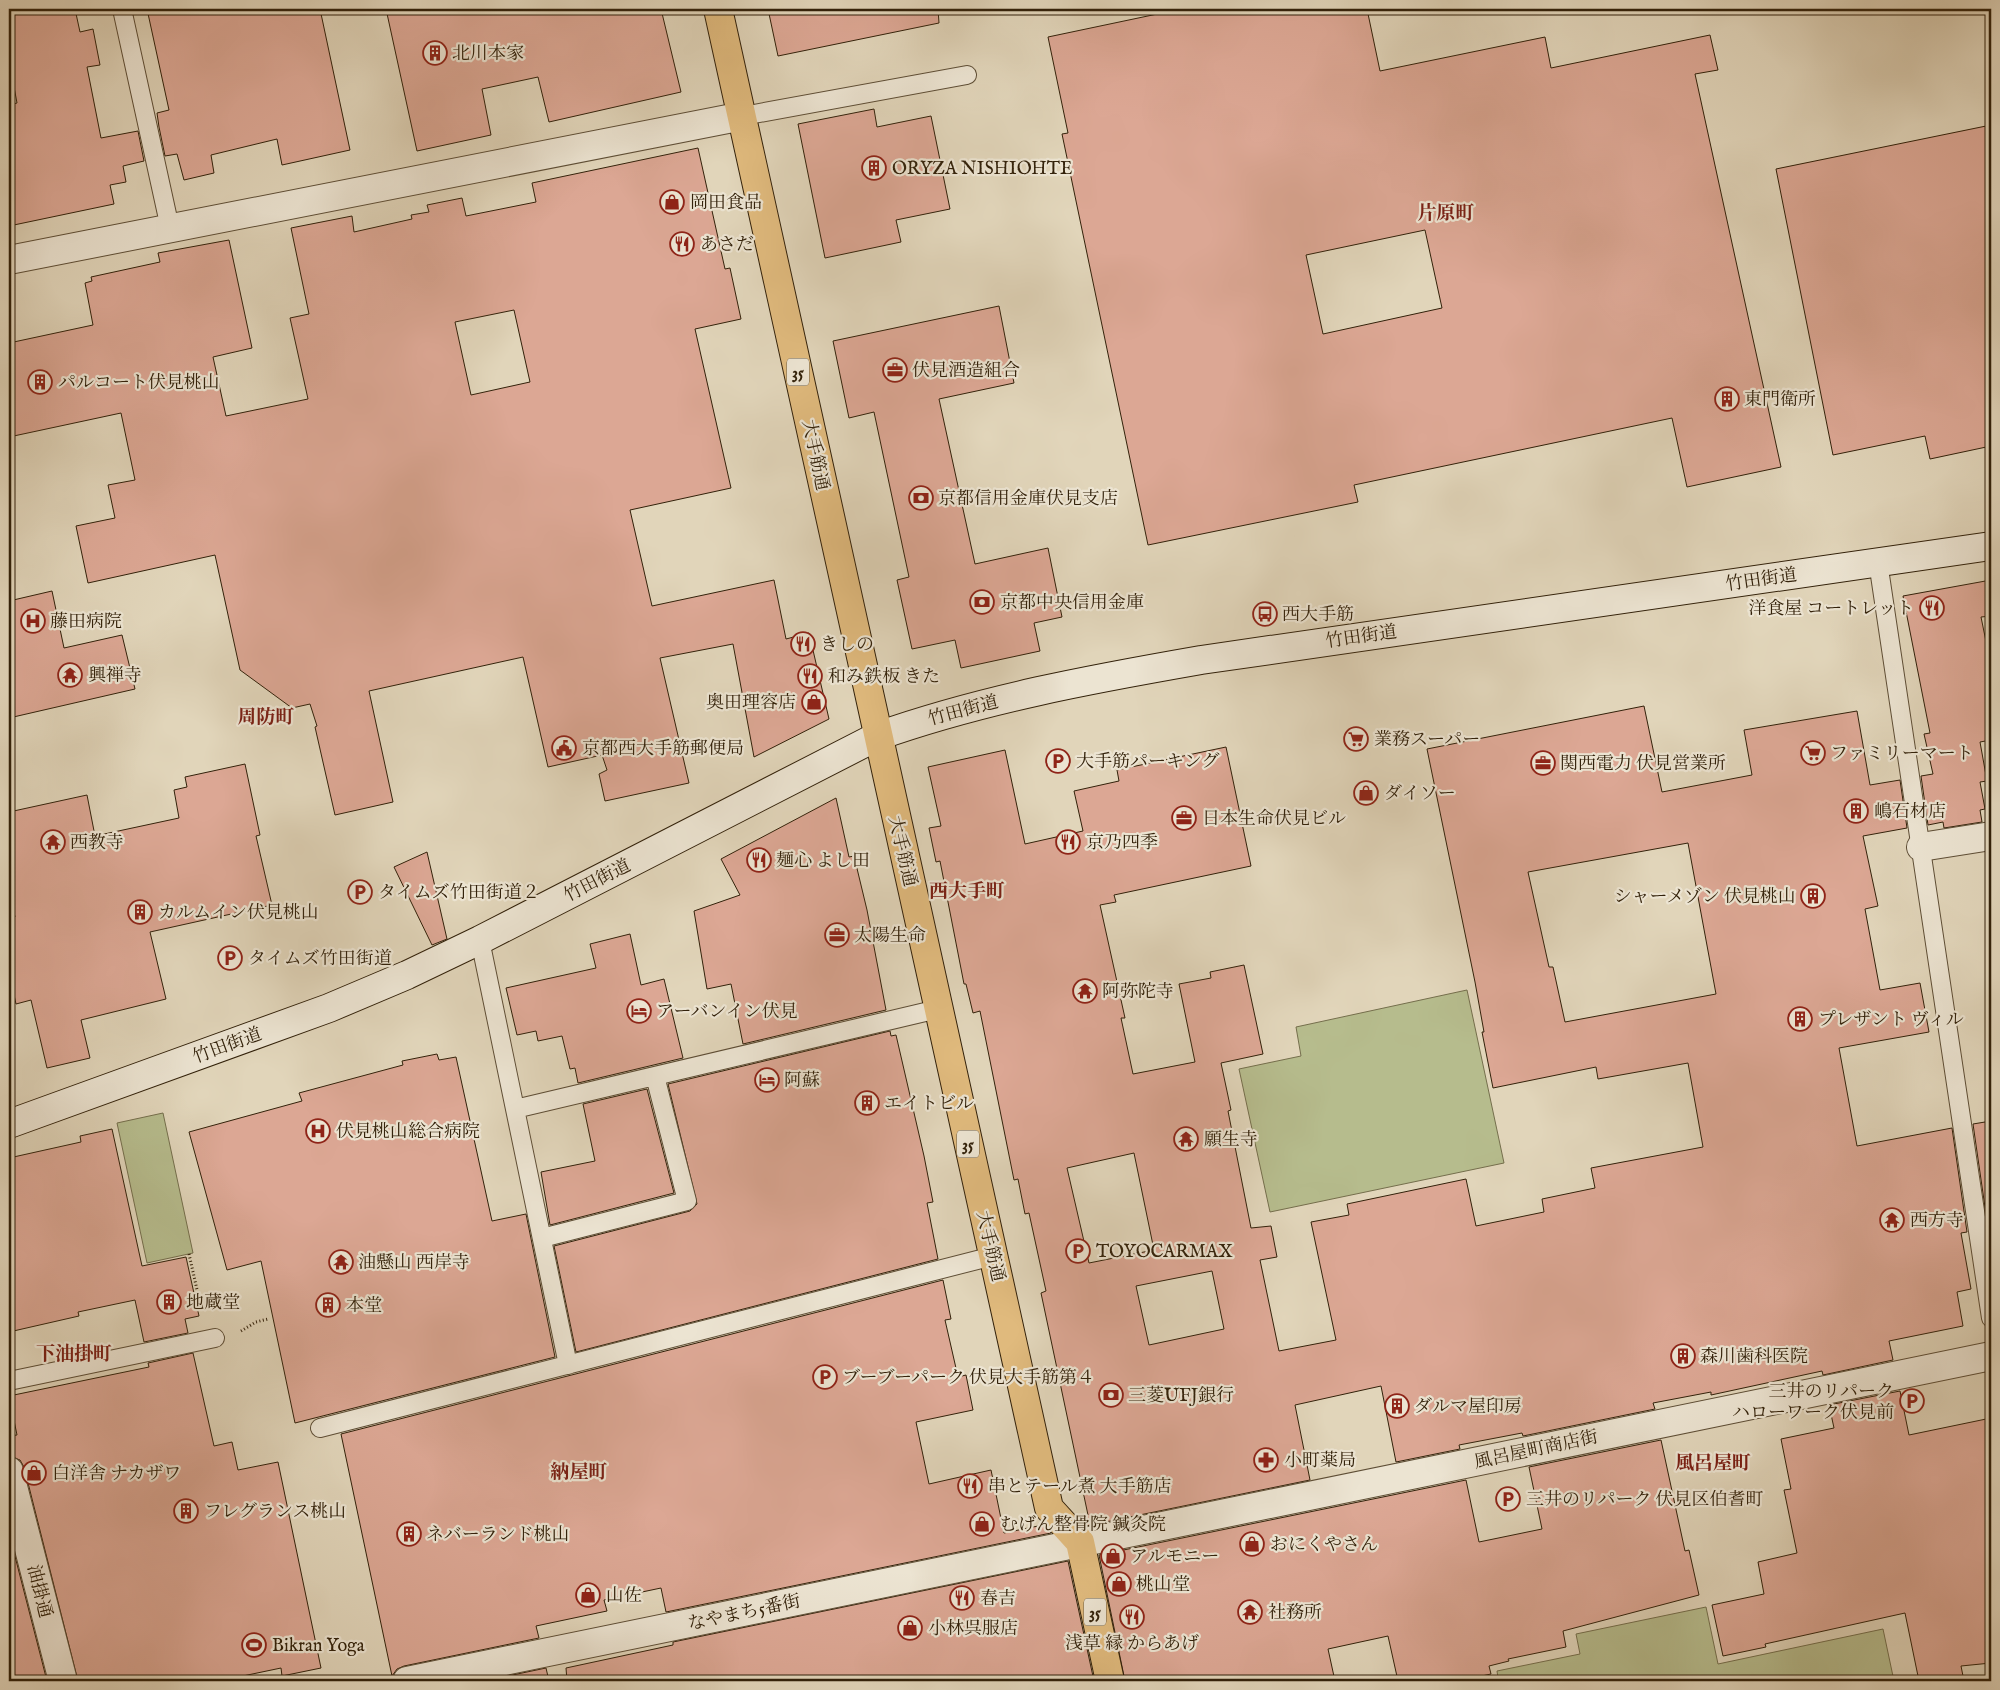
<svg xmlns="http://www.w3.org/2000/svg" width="2000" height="1690" viewBox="0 0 2000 1690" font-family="'IM FELL English','Noto Serif JP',serif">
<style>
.green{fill:#b6bc8d;stroke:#746e4c}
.building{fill:#dca794;stroke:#32210a;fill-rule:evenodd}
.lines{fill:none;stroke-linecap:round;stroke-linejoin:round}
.service-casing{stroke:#5e4e36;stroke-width:20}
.pedestrian-casing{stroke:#5e4e36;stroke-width:30}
.minor-casing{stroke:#5e4e36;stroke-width:30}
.secondary-casing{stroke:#32210a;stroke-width:30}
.primary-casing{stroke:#32210a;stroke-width:30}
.path{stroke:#32210a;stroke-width:3;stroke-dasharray:1 2.5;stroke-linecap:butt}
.service{stroke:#ece4d2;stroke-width:18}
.pedestrian{stroke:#ece4d2;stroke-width:28}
.minor{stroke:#ece4d2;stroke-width:28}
.secondary{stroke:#ece4d2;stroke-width:28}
.primary{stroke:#e0ba7d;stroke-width:28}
.labels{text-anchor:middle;stroke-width:4.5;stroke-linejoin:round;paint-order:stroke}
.shield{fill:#ece4d2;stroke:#6a5c46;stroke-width:1}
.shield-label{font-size:16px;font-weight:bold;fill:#32210a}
.poi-label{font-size:18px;fill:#32210a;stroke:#ece4d2;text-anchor:start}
.street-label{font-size:18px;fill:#32210a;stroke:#ece4d2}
.neighbourhood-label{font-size:19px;font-weight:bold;fill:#7a1f14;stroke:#ece4d2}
</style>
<rect width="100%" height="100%" fill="#e1d5ba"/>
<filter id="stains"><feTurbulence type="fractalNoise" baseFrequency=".004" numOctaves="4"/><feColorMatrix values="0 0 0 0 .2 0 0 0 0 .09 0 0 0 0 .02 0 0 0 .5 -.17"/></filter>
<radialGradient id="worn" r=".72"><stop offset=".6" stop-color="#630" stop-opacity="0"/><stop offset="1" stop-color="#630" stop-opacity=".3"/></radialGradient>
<path class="green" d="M1467,990L1504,1163L1270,1212L1239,1069L1301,1056L1296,1027Z
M163,1113L193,1253L147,1263L117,1123Z
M1706,1607L1718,1664L1883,1629L1894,1681H1481L1498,1678L1497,1671L1580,1654L1576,1634Z"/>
<path class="building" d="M9,9H75L80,32L93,29L100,65L87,67L101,138L138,131L144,161L123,166L126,182L110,185L114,204L9,226V105L17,103L9,60Z
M147,9H320L350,150L282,165L277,139L211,155L214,173L184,180L177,154L165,156L159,127L157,113L169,110Z
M386,9H661L681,92L549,122L538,77L482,89L491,135L417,151Z
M768,9H938L939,23L778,56Z
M1181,9H1367L1380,71L1545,37L1551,68L1710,35L1718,70L1695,74L1781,467L1687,487L1672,418L1354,485L1358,502L1148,545L1062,134L1068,133L1048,37ZM1425,230L1442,308L1323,334L1306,255Z
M874,109L877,127L931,116L950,209L896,220L901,242L825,258L798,124Z
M1991,125V446L1930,459L1925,436L1833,455L1776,169Z
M698,148L725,269L730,268L741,319L695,329L731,488L630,510L652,606L774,580L786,639L809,633L829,719L754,757L733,644L660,658L689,783L605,801L599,774L607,770L602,755L548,767L523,657L369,691L393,802L335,815L315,727L317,726L310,704L292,708L240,670L215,555L88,583L76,526L115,518L108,485L135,480L121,413L9,437V343L93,325L85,283L92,281L91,277L160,262L158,253L229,240L252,348L213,357L226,416L308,399L290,318L309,314L291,228L352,216L354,232L412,219L411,215L429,212L427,205L462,198L466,216L536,202L532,183ZM514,310L530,382L471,395L455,322Z
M999,306L1014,383L939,399L975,564L1048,548L1062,617L1034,623L1040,651L961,668L955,640L912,649L897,580L909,577L874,412L849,418L833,341Z
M1991,580V616L1981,617L1991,666V740L1980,742L1987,781L1980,782L1985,809L1980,810L1982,822L1944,828L1943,822L1928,825L1921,776L1933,774L1924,734L1930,733L1903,596Z
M52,591L64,648L122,635L135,689L9,718V601Z
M1644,706L1662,792L1752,775L1744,730L1857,711L1870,785L1900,780L1907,828L1863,836L1878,906L1865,909L1880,990L1920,983L1929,1032L1839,1048L1857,1146L1952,1128L1967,1232L1961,1233L1971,1289L1957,1292L1963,1326L1889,1341L1893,1360L1823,1375L1822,1371L1711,1395V1392L1653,1403L1655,1409L1523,1436L1522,1433L1459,1445L1460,1449L1396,1462L1381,1386L1295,1405L1310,1480L1086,1526L1078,1517L1088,1515L1041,1293L1046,1291L1029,1213L1025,1214L1018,1179L1014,1180L980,1011L973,1013L966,984H964L940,861L936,862L929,828L941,826L928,767L1005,750L1025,844L1083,831L1074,791L1119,781L1117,770L1226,747L1251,866L1114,895L1116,902L1100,905L1125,1018H1121L1133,1074L1195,1062L1179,984L1211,978L1210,972L1244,965L1263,1054L1221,1063L1231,1110L1228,1111L1251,1228L1271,1226L1277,1257L1260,1260L1279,1351L1336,1340L1311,1222L1349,1215L1347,1204L1466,1179L1476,1226L1544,1212L1542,1199L1595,1188L1591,1168L1703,1147L1688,1063L1598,1079L1596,1067L1493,1088L1482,1032H1484L1475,982L1427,749ZM1688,843L1716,994L1565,1022L1553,967H1549L1528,872ZM1134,1153L1154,1250L1089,1263L1067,1168ZM1212,1271L1224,1329L1149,1345L1136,1286Z
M245,764L260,835L256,836L272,905L150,932L166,999L81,1020L90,1058L47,1068L31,1000L16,1004L9,972V919L15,917L9,887V812L87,795L95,836L179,818L174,790L187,787L185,777Z
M836,798L849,857L854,856L867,910L886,1010L743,1044L731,984L707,989L694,911L740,895L721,859Z
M427,852L447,939L432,945L394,867Z
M630,934L641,985L664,979L683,1058L578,1083L575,1068L570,1069L562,1036L538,1041L536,1031L517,1035L506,988L596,968L590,944Z
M890,1031L891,1036L896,1035L924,1156L933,1202L927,1203L938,1259L576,1352L554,1246L690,1211L697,1204L668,1084Z
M437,1054L439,1060L456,1057L492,1221L526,1214L555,1357L295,1423L261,1261L227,1270L189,1132L302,1101L299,1093L403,1065L402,1061Z
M647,1089L674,1193L550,1225L541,1172L595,1161L583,1104Z
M1991,1121V1227L1988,1228L1973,1124Z
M112,1129L142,1266L186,1257L199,1316L185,1319L188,1333L144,1342L135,1300L78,1312L79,1316L9,1332V1158L81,1142L80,1136Z
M943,1280L951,1319L945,1320L958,1377L966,1375L973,1410L916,1422L929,1484L991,1470L1004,1533L1043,1525L1051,1533L666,1612L661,1588L604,1600L607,1611L536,1626L539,1638L404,1666L397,1669L392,1676L341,1434Z
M193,1353L214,1446L232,1442L238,1470L278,1462L321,1668L282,1676L281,1668L219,1681H78L24,1467L20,1460L9,1456V1436L17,1435L9,1396L149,1367L148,1363Z
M1900,1391L1909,1435L1991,1418V1663L1961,1666L1964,1681H1919L1905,1613L1765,1644L1766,1647L1723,1656L1712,1605L1764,1594L1758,1562L1797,1553L1784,1490L1791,1489L1781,1439L1834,1428L1829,1405Z
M1661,1440L1685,1551L1689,1550L1699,1595L1563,1631L1566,1647L1508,1659L1509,1661L1489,1666L1491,1674L1458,1681H1398L1388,1636L1328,1649L1335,1681H1125L1099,1555L1466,1480L1479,1542L1542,1529L1529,1467Z
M9,1533L47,1681H9Z
M1068,1561L1094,1681H567L566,1668L673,1645V1642Z
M546,1668L549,1681H484Z"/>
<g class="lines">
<g class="service-casing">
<path id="service" d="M122,9L170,228
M743,116L967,75
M1878,562L1991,1318
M480,940L568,1365
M515,1109L938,1009
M542,1238L687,1201L655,1076
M9,1381L215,1338
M320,1428L993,1256"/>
</g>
<g class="pedestrian-casing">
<path id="pedestrian" d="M1921,847L1991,836"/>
</g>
<g class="minor-casing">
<path id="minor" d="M9,260L743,116
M9,1471L63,1681
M407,1681L1991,1356"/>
</g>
<g class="secondary-casing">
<path id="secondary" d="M9,1124L329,1008L407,975L480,940L878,736C983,699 1092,679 1201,660L1991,546"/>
</g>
<g class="primary-casing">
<path id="primary" d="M718,9L1049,1508L1080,1542L1110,1681"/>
</g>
<path class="path" d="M189,1254L202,1312
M241,1331L256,1322L268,1319"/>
<use href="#service" class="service"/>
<use href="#pedestrian" class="pedestrian"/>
<use href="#minor" class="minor"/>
<use href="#secondary" class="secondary"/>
<use href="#primary" class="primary"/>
</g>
<defs>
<g id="building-ring" transform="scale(1.25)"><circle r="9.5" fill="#ece4d2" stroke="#8f2418" stroke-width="1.5"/><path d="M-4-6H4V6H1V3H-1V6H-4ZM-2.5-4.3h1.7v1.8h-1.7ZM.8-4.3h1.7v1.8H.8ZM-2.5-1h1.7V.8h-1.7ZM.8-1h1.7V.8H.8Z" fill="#8f2418"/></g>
<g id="shop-ring" transform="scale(1.25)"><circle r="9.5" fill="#ece4d2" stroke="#8f2418" stroke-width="1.5"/><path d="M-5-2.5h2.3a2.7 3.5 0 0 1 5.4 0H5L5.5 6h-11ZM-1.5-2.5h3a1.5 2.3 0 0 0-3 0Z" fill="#8f2418"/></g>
<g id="restaurant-ring" transform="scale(1.25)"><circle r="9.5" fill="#ece4d2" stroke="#8f2418" stroke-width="1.5"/><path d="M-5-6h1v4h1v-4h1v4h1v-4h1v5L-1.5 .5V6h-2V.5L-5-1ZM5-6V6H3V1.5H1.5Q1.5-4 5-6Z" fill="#8f2418"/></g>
<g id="office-ring" transform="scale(1.25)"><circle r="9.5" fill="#ece4d2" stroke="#8f2418" stroke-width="1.5"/><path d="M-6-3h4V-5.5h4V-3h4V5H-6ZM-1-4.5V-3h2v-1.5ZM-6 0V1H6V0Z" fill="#8f2418"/></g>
<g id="bank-ring" transform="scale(1.25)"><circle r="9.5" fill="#ece4d2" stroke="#8f2418" stroke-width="1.5"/><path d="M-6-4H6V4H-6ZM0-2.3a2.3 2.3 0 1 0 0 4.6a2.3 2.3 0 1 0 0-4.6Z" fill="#8f2418"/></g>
<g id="bus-ring" transform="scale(1.25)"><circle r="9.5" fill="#ece4d2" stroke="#8f2418" stroke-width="1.5"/><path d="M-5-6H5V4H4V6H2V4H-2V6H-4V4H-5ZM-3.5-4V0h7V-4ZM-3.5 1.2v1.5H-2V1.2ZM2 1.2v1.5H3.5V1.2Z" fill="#8f2418"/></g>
<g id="hospital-ring" transform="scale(1.25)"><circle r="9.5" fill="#ece4d2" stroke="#8f2418" stroke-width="1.5"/><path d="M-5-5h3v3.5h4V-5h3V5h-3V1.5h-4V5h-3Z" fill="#8f2418"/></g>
<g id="temple-ring" transform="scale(1.25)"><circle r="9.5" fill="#ece4d2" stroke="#8f2418" stroke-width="1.5"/><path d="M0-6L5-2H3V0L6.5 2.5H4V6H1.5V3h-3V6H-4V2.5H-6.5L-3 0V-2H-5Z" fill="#8f2418"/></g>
<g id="supermarket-ring" transform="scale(1.25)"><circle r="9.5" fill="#ece4d2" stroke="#8f2418" stroke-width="1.5"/><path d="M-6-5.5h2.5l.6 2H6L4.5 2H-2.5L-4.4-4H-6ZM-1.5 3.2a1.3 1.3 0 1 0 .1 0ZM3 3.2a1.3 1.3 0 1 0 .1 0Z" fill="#8f2418"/></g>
<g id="civic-ring" transform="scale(1.25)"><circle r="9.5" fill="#ece4d2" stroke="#8f2418" stroke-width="1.5"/><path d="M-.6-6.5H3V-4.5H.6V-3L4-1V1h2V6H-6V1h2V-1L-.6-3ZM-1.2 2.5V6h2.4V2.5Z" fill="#8f2418"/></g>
<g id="parking-ring" transform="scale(1.25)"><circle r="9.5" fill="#ece4d2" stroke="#8f2418" stroke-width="1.5"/><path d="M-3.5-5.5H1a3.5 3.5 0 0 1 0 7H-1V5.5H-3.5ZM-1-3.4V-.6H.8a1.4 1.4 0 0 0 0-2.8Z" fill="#8f2418"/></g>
<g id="hotel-ring" transform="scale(1.25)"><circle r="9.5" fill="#ece4d2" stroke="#8f2418" stroke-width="1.5"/><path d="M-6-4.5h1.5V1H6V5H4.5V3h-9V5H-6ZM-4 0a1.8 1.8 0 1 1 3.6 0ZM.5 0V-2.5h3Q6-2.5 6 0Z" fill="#8f2418"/></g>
<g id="pharmacy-ring" transform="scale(1.25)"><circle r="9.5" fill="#ece4d2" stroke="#8f2418" stroke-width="1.5"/><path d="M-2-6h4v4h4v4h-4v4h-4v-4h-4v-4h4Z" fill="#8f2418"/></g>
<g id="stadium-ring" transform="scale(1.25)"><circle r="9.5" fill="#ece4d2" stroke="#8f2418" stroke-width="1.5"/><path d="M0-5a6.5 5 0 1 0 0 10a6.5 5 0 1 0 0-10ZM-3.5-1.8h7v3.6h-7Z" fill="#8f2418"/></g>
</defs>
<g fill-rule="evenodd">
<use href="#building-ring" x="435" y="53"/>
<use href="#building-ring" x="874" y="168"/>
<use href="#shop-ring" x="672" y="202"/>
<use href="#restaurant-ring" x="682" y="244"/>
<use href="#office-ring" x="895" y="370"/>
<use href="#building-ring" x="40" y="382"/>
<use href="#building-ring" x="1727" y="399"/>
<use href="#bank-ring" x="921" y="498"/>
<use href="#bank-ring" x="982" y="602"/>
<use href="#restaurant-ring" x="1932" y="608"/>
<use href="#bus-ring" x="1265" y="614"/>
<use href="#hospital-ring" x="33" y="621"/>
<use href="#restaurant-ring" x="803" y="644"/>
<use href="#temple-ring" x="70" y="675"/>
<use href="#restaurant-ring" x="810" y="676"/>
<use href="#shop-ring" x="814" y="702"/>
<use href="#supermarket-ring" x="1356" y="739"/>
<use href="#civic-ring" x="564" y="748"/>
<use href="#supermarket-ring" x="1813" y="753"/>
<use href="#parking-ring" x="1058" y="761"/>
<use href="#office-ring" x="1543" y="763"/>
<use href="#shop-ring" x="1366" y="793"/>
<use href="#building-ring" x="1856" y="811"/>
<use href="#office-ring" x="1184" y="818"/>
<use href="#temple-ring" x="53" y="842"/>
<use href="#restaurant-ring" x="1068" y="842"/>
<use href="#restaurant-ring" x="759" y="860"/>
<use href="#parking-ring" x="360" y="892"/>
<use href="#building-ring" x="1813" y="896"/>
<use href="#building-ring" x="140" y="912"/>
<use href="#office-ring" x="837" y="935"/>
<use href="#parking-ring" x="230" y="958"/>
<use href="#temple-ring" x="1085" y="991"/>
<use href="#hotel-ring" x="639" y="1011"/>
<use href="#building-ring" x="1800" y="1019"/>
<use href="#hotel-ring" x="767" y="1080"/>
<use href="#building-ring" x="867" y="1103"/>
<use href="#hospital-ring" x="318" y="1131"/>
<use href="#temple-ring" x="1186" y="1139"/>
<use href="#temple-ring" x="1892" y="1220"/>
<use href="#parking-ring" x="1078" y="1251"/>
<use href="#temple-ring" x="341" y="1262"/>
<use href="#building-ring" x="169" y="1302"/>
<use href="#building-ring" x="328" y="1305"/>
<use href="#building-ring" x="1683" y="1356"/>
<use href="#parking-ring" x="825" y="1377"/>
<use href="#bank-ring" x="1111" y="1395"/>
<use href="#parking-ring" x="1912" y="1401"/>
<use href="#building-ring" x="1397" y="1406"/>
<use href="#pharmacy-ring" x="1266" y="1460"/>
<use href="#shop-ring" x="34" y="1473"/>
<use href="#restaurant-ring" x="970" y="1486"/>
<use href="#parking-ring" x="1508" y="1499"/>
<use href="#building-ring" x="186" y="1511"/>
<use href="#shop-ring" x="982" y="1524"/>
<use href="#building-ring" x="409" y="1534"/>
<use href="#shop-ring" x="1252" y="1544"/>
<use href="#shop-ring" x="1113" y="1556"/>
<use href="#shop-ring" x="1119" y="1584"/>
<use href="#shop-ring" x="588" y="1595"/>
<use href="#restaurant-ring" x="962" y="1598"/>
<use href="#temple-ring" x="1250" y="1612"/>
<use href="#restaurant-ring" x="1132" y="1617"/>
<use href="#shop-ring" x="910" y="1628"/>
<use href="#stadium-ring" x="254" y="1645"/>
</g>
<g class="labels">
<g class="shield">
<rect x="787" y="358.5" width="22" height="27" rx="4"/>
<rect x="957" y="1130.5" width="22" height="27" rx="4"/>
<rect x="1084" y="1598.5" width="22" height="27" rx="4"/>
</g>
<g class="shield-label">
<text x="798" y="378">35</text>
<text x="968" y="1150">35</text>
<text x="1095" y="1618">35</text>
</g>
<g class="poi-label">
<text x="452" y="59">北川本家</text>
<text x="892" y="174">ORYZA NISHIOHTE</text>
<text x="690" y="208">岡田食品</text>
<text x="700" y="250">あさだ</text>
<text x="912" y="376">伏見酒造組合</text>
<text x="58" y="388">パルコート伏見桃山</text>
<text x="1744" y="405">東門衛所</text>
<text x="938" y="504">京都信用金庫伏見支店</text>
<text x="1000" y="608">京都中央信用金庫</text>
<text x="1914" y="614" text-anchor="end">洋食屋 コートレット</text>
<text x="1282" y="620">西大手筋</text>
<text x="50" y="627">藤田病院</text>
<text x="820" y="650">きしの</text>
<text x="88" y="681">興禅寺</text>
<text x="828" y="682">和み鉄板 きた</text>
<text x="796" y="708" text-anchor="end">奥田理容店</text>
<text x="1374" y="745">業務スーパー</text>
<text x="582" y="754">京都西大手筋郵便局</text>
<text x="1830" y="759">ファミリーマート</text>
<text x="1076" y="767">大手筋パーキング</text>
<text x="1560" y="769">関西電力 伏見営業所</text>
<text x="1384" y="799">ダイソー</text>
<text x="1874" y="817">嶋石材店</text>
<text x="1202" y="824">日本生命伏見ビル</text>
<text x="70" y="848">西教寺</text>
<text x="1086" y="848">京乃四季</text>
<text x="776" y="866">麺心 よし田</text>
<text x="378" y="898">タイムズ竹田街道２</text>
<text x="1796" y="902" text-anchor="end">シャーメゾン 伏見桃山</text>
<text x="158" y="918">カルムイン伏見桃山</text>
<text x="854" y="941">太陽生命</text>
<text x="248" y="964">タイムズ竹田街道</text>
<text x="1102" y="997">阿弥陀寺</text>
<text x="656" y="1017">アーバンイン伏見</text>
<text x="1818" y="1025">プレザント ヴィル</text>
<text x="784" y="1086">阿蘇</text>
<text x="884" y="1109">エイトビル</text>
<text x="336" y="1137">伏見桃山総合病院</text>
<text x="1204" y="1145">願生寺</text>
<text x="1910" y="1226">西方寺</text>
<text x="1096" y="1257">TOYOCARMAX</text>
<text x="358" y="1268">油懸山 西岸寺</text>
<text x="186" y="1308">地蔵堂</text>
<text x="346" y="1311">本堂</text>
<text x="1700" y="1362">森川歯科医院</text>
<text x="842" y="1383">ブーブーパーク 伏見大手筋第４</text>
<text x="1894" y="1397" text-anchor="end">三井のリパーク<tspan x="1894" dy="21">ハローワーク伏見前</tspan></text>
<text x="1128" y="1401">三菱UFJ銀行</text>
<text x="1414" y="1412">ダルマ屋印房</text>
<text x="1284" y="1466">小町薬局</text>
<text x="52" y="1479">白洋舎 ナカザワ</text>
<text x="988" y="1492">串とテール煮 大手筋店</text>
<text x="1526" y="1505">三井のリパーク 伏見区伯耆町</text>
<text x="204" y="1517">フレグランス桃山</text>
<text x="1000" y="1530">むげん整骨院 鍼灸院</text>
<text x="426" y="1540">ネバーランド桃山</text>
<text x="1270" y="1550">おにくやさん</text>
<text x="1130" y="1562">アルモニー</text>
<text x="1136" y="1590">桃山堂</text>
<text x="606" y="1601">山佐</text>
<text x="980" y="1604">春吉</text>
<text x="1268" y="1618">社務所</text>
<text x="928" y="1634">小林呉服店</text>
<text x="1132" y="1649" text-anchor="middle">浅草 縁 からあげ</text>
<text x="272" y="1651">Bikran Yoga</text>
</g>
<g class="street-label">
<text transform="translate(816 455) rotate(78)" y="6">大手筋通</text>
<text transform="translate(1761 579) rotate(-8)" y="6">竹田街道</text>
<text transform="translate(1361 636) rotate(-8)" y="6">竹田街道</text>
<text transform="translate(963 710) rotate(-15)" y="6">竹田街道</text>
<text transform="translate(903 851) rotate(77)" y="6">大手筋通</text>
<text transform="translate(597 880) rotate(-27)" y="6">竹田街道</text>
<text transform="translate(227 1045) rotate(-20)" y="6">竹田街道</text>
<text transform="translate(991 1246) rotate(77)" y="6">大手筋通</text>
<text transform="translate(1536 1449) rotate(-12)" y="6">風呂屋町商店街</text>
<text transform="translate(40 1591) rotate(76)" y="6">油掛通</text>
<text transform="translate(744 1612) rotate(-12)" y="6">なやまち5番街</text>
</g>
<g class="neighbourhood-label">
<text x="1446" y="219">片原町</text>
<text x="266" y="723">周防町</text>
<text x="967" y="897">西大手町</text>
<text x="74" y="1360">下油掛町</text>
<text x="1713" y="1469">風呂屋町</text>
<text x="579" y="1478">納屋町</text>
</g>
</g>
<rect width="2000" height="1690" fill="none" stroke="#e1d5ba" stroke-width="30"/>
<rect x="10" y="10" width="1980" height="1670" fill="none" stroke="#32210a" stroke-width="2.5"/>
<rect x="15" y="15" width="1970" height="1660" fill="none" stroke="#32210a"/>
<rect width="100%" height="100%" filter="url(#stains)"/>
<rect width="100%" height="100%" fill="url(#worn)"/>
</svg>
